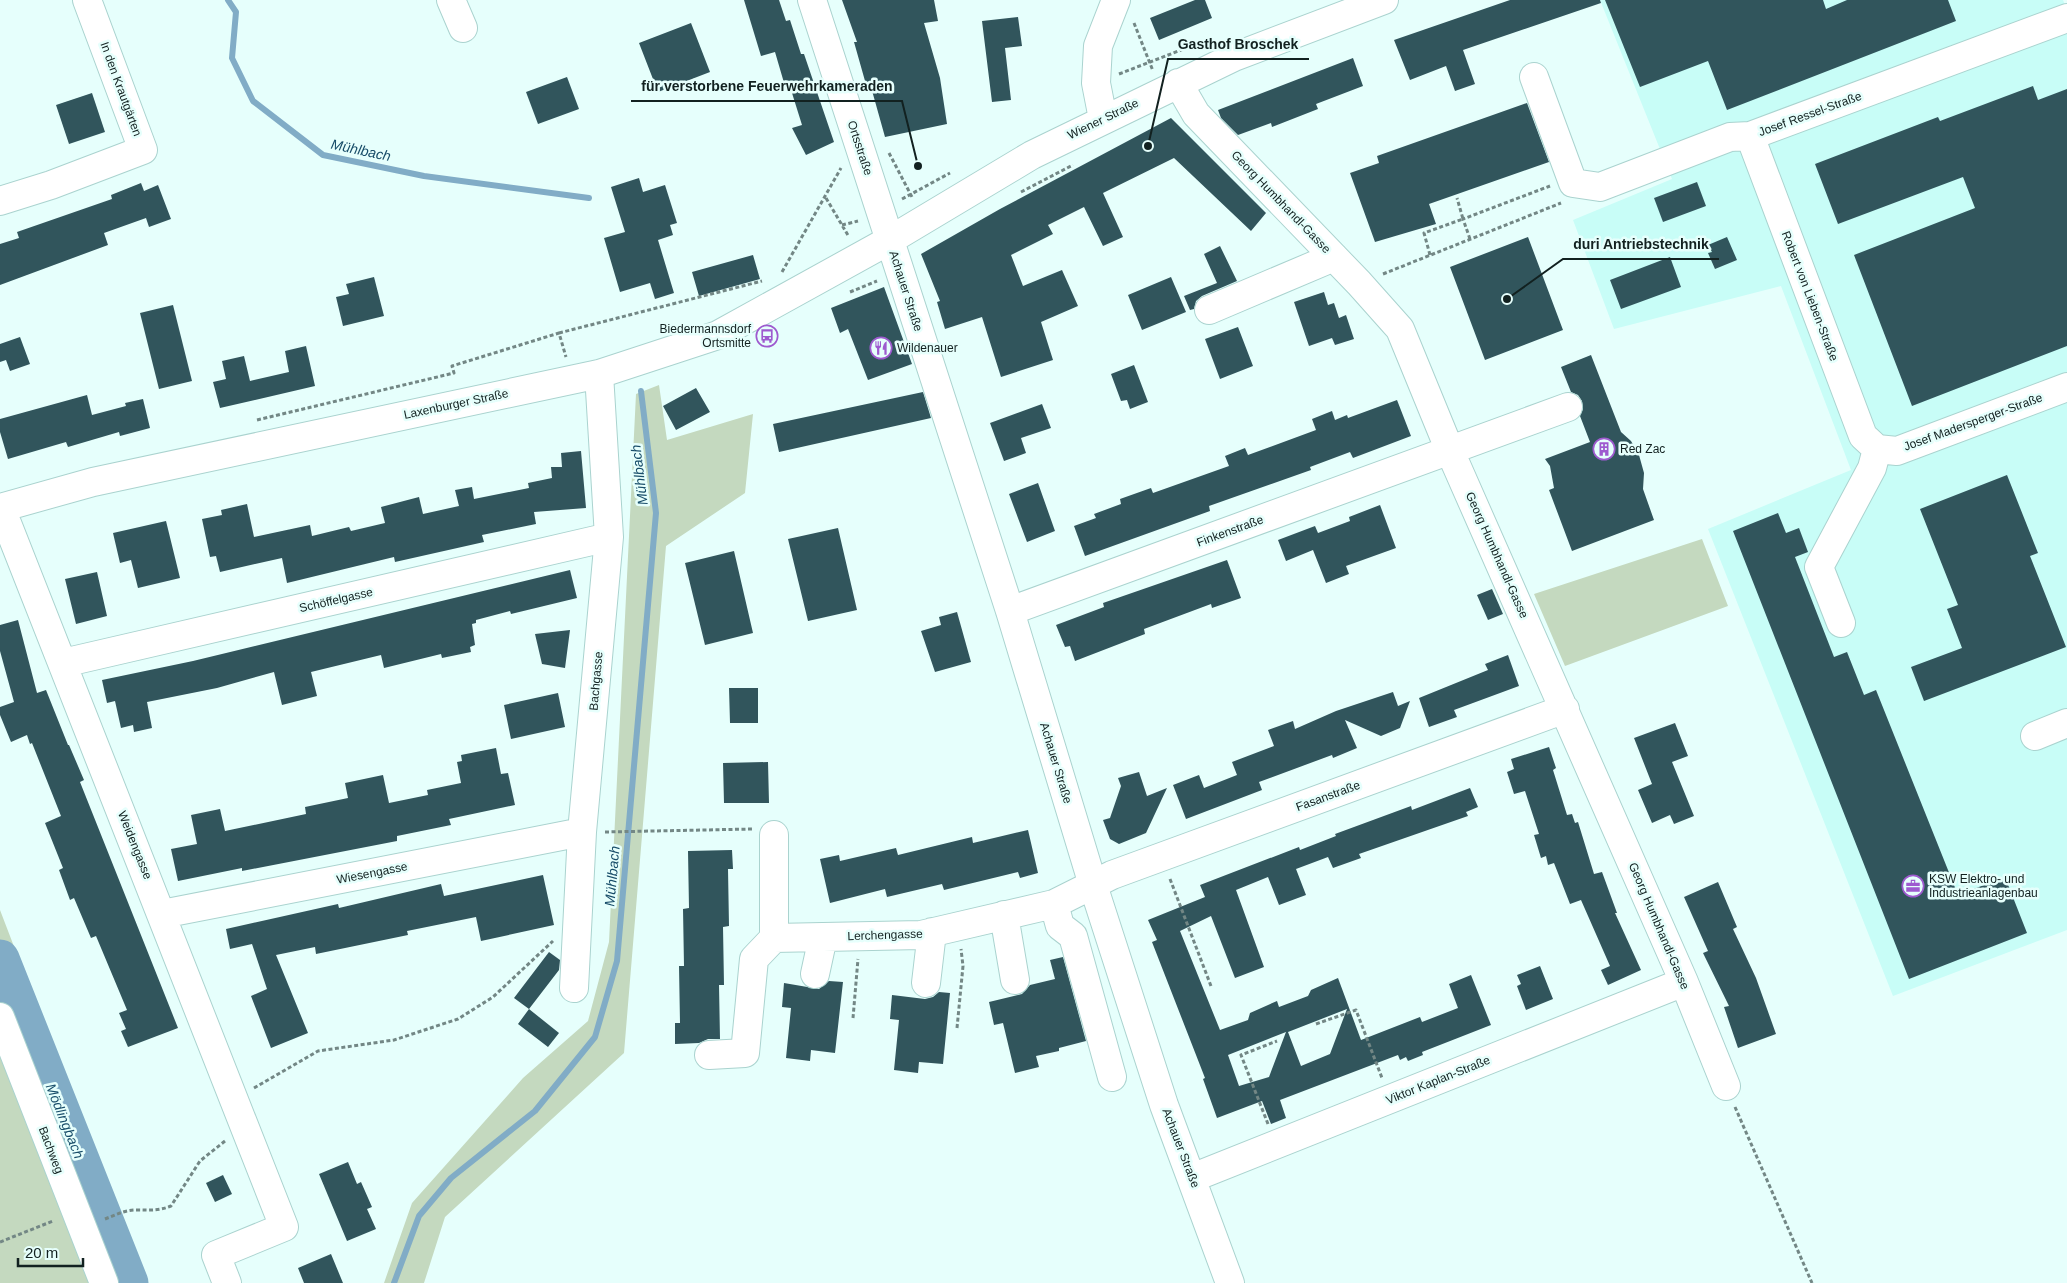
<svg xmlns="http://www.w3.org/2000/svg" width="2067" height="1283" viewBox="0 0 2067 1283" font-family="Helvetica,sans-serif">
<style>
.built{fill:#c8fdf7}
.green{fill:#c4d9bf}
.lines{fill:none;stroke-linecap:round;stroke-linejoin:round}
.stream{stroke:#81acc6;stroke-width:6}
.river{stroke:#81acc6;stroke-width:39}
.building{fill:#31555c;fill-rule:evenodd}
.minor-casing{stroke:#aad3cf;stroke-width:30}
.path{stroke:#738785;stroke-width:3;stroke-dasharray:4 2.5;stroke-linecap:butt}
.minor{stroke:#fff;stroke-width:28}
.labels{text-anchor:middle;stroke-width:5;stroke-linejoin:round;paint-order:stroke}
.street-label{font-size:12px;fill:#122120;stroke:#e6fffc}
.poi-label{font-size:12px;fill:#122120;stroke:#e6fffc;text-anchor:start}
.water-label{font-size:14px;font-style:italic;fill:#184d69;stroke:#e6fffc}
.leader{fill:none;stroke:#122120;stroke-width:2}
.callout-dot{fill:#122120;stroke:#e6fffc;stroke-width:2}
.callout-label{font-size:14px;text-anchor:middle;font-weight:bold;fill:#122120;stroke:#e6fffc;stroke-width:5;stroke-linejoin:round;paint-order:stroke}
</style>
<rect width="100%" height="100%" fill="#e6fffc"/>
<path class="built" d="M1600,0H2063L2067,10V930L1893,996L1708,529L1851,470L1781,286L1614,329L1573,220L1672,179Z"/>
<path class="green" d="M659,385L667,440L753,414L745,493L666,546L624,1053L445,1217L424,1283H384L412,1203L523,1078L588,1021L609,942L636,394Z
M1702,539L1728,606L1565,666L1534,594Z
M0,910L143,1283H0Z"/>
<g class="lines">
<path class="stream" d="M228,0L236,12L232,58L253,101L323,155L424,176L589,198
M394,1283L419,1216L451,1178L535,1111L595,1037L617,961L656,513L641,391"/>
<path class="river" d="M0,959L129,1283"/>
</g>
<path class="building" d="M744,0H779L786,21L790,20L801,54H804L834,142L806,155L792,128L802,125L792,93H787L775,52L761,56Z
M842,0H934L938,21L924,23L940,78L947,124L885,137L871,87L867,88L854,42H857Z
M1195,0H1205L1212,18L1159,40L1150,18Z
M1510,0H1600L1601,3L1463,50L1475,84L1455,91L1446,66L1410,80L1394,40Z
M1605,0H1823L1826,9L1847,0H1948L1956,21L1727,110L1708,61L1640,87Z
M1018,17L1022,46L1005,48L1011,100L992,102L982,21Z
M691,23L710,72L658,92L639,43Z
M1353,58L1363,86L1316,104L1318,109L1272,127L1271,123L1238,135L1221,118L1218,110Z
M567,77L579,109L538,124L526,92Z
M2033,86L2038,100L2067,89V346L1912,406L1854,255L1975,208L1963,177L1838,224L1815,164L1938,117L1940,121Z
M92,93L105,132L69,144L56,105Z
M1527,103L1549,162L1429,204L1436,224L1375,242L1350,173L1379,163L1377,156Z
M1171,118L1266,213L1251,231L1174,158L1103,193L1123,237L1103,246L1084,207L1048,225L1053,234L1011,255L1023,286L1062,270L1078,306L1041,322L1053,360L1001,377L982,317L945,329L937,302L940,301L921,254L1000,209Z
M639,178L643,192L665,185L677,223L670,225L673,235L658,240L674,293L655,299L650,283L620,292L604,238L625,232L611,187Z
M1697,182L1706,206L1663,222L1654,198Z
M141,183L144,191L158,185L171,219L149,227L146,218L104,233L108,245L0,285V244L19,238L17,232L112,199L111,195Z
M1528,237L1563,330L1485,360L1450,267Z
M1727,237L1737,260L1715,269L1708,253L1712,252L1708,245Z
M1220,246L1237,281L1202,296L1196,301L1194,309L1190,310L1184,296L1217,283L1204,254Z
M753,255L760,279L699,296L692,272Z
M1670,257L1681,287L1621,309L1610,280Z
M374,277L384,316L343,326L336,297L349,294L346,284Z
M1171,277L1186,312L1142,330L1128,295Z
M884,287L912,364L868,380L848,329L840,333L831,308Z
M1324,292L1328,305L1334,303L1339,318L1346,315L1354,339L1335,345L1332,338L1309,346L1294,302Z
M173,305L192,381L159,389L140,313Z
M1238,327L1253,366L1220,379L1205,339Z
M20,337L30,364L10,371L6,360L0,362V344Z
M306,346L315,386L220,408L213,382L226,379L222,361L244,356L250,381L289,372L285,351Z
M1591,355L1621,432L1631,441L1639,455L1644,473L1643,489L1654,520L1572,551L1549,490L1554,488L1550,466L1545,459L1590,442L1580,416L1583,409L1582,401L1578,395L1571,392L1561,367Z
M1134,365L1148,402L1130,409L1127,400L1121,401L1111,374Z
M696,388L710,412L676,430L663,406Z
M923,392L931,418L779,452L773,424Z
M87,395L92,415L126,406L125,403L143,399L150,428L120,436L119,432L68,447L66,442L8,459L0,432V419Z
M1397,400L1411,436L1353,458L1350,452L1310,467L1311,470L1209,506L1210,511L1085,556L1074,526L1096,518L1094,514L1121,504L1120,499L1151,488L1153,493L1229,466L1225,456L1245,448L1248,455L1316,430L1312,419L1332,411L1335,420L1347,415L1348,418Z
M1042,404L1051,428L1021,438L1026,453L1004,461L990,423Z
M581,451L586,508L534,512L536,524L482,535L484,542L395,562L394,557L287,583L282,558L220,572L216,556L210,557L202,519L222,515L221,510L247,504L254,537L310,525L312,536L349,527L351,531L385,523L381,507L419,497L423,514L459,506L455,490L472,487L474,499L529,488L528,483L552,478L551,467H562L561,453Z
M2007,475L2038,553L2030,556L2066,647L1924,701L1911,667L1962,648L1947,609L1958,605L1920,509Z
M1038,483L1055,531L1027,542L1009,494Z
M1380,505L1396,548L1346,566L1349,574L1326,583L1313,550L1286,561L1278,540L1315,526L1318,533L1350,521L1349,517Z
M1778,513L1786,533L1799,528L1808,552L1795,557L1834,657L1847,652L1864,695L1876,690L1958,895L2005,877L2027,933L1909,979L1733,531Z
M166,521L180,578L138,588L131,560L120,563L113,533Z
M838,528L857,610L808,621L788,539Z
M734,551L753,633L705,645L685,563Z
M1227,560L1241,598L1212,608L1211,604L1144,629L1145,634L1075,661L1070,646L1065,647L1056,625L1104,607L1103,603Z
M570,570L577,598L511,614L510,611L476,620V623L472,624L475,645L470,647L471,652L442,658L441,654L384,668L381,655L311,672L317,696L282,705L274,672L217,688L147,702L152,728L134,732L133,725L121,728L115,701L107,703L102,680L193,661Z
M97,572L107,616L76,624L65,579Z
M1492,589L1503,614L1488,620L1477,595Z
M957,612L971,662L935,672L921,631L941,625L939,617Z
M18,620L37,693L46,690L68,745H69L84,780L80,782L178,1028L128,1047L121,1031L126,1029L119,1013L127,1010L96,936L91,938L74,898L70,900L59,870L63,868L45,823L61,816L32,743L30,744L27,735L11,742L0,715V707L14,702L0,651V625Z
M570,630L565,668L542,664L535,634Z
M1508,655L1519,686L1454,710L1457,717L1429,727L1419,698L1488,670L1485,664Z
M729,688H758V723H730Z
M1393,692L1398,706L1410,701L1400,728L1381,736L1345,720L1357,748L1333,758L1332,755L1259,782L1262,790L1186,819L1173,785L1199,775L1204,788L1237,775L1232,762L1274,746L1268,730L1293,721L1295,729L1336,711Z
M558,693L565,727L511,739L504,705Z
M1675,723L1688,756L1672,762L1694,816L1674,824L1670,815L1652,823L1638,790L1652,784L1634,738Z
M1549,747L1556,768L1553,770L1567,815L1572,814L1575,823L1578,822L1594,874L1602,872L1617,913H1615L1641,970L1608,985L1601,970L1610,966L1581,900L1570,904L1554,863L1548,865L1546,856L1541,858L1534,835L1539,834L1525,791L1514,794L1507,772L1514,769L1511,759Z
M496,748L501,774L508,773L515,805L449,819L451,825L397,836V841L242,871V868L178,881L171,849L197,844L191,815L220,809L225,831L306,814L305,807L348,798L345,783L383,775L389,803L428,795L427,790L461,783L457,762L462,761L461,755Z
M768,762L769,803H724L723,763Z
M1139,772L1147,796L1167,788L1146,833L1119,844L1110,839L1103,820L1110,818L1121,786L1118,778Z
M1470,788L1478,807L1466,812L1468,816L1359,854L1361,858L1333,868L1328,857L1296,869L1306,895L1279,905L1268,877L1236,890L1264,967L1235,978L1211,916L1180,931L1220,1030L1248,1020L1250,1013L1277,1001L1279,1007L1308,996L1311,990L1338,978L1361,1040L1420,1017L1422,1022L1458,1008L1449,984L1471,975L1491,1025L1422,1052L1423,1055L1408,1061L1406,1057L1400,1060L1398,1055L1280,1100L1286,1118L1271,1124L1262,1101L1217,1118L1203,1079L1205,1078L1152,942L1157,940L1148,920L1205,897L1200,885L1299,847L1300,850L1336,836L1335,834L1411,806L1412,810ZM1347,1009L1330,1054L1301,1066L1288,1032ZM1286,1032L1269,1077L1239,1086L1228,1055Z
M1028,830L1038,873L1020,878L1018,872L944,890L942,884L887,897L885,889L830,903L820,859L839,855L840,861L896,848L898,855L972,837L973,843Z
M732,850L733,869H728L729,926L723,927L724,985H719L720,1039H708L699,1043L675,1044V1023H680L679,966H684L683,909L689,908L688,851Z
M543,875L554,925L481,941L476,917L407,931L408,935L316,954L315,947L276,955L308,1033L271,1048L251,996L267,989L252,944L230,949L226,929L338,904L339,908L441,884L444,896Z
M1718,882L1737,927L1733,929L1756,978L1776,1034L1738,1048L1724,1007L1729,1006L1703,953L1708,951L1684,897Z
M549,952L560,960L559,970L529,1009L514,998Z
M1063,957L1086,1041L1059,1048V1051L1036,1056L1039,1067L1015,1073L1003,1023L994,1025L989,1002L1022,994L1030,985L1055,979L1050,960Z
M1540,966L1553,999L1526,1010L1517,986L1521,984L1517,975Z
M829,981L843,982L835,1053L811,1050L810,1061L786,1058L791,1008L782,1007L784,983L819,989Z
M939,992L950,993L943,1064L919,1062L918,1073L894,1070L899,1020L890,1019L892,995L925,999L933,997Z
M529,1009L559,1033L548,1047L518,1024Z
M348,1162L357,1184L361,1182L372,1207L367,1209L376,1229L347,1241L319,1174Z
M223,1175L232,1194L215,1202L206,1183Z
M331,1254L343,1283H304L298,1268Z"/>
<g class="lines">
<g class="minor-casing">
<path id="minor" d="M451,0L463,28
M812,0L1010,611L1093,885L1164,1105L1230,1283
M1534,77L1573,183L1600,187L1730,137L1750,136L2067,18
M1178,83L1196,114L1359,283L1400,329L1450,451L1684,982L1726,1086
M1103,119L1096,83L1098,46L1116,0
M1750,136L1863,436L1877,449
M0,201L51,185L143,150L87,0
M1209,310L1334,257
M1877,449L1897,451L2067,387
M0,508L93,482L599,374L718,335L890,240L1032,155L1234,57L1384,0
M1,508L284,1227L216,1255L227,1283
M1010,611L1568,407
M1841,623L1819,567L1872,468L1877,449
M63,663L609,537
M2035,736L2067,723
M1054,904L1060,926L1073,936L1112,1077
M162,914L582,832
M1004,915L1015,980
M774,938L921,935L1054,904L1112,875L1565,709
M774,938V835
M815,974L823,937
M926,983L932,932
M574,988L582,832L609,537L599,374
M0,1017L104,1283
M709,1055L745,1053L754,959L774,938
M1192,1178L1684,982"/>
</g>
<path class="path" d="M1134,23L1153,71
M1119,74L1212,38
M889,153L912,197
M1021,192L1073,165
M826,198L849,237
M902,199L950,173
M842,225L858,221
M1470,239L1463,219L1550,186
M1430,255L1424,233L1463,219L1457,198
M782,272L841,168
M1383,274L1561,203
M850,292L877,281
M559,333L762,281
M257,420L454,373L452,366L559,333L566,357
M605,832L752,829
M1170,879L1211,986
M853,1018L858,959
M1316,1024L1356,1010L1382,1078
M957,1028L963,966L961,949
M254,1088L318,1051L394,1040L458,1019L493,997L553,941
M1735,1107L1812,1283
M1268,1124L1241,1055L1277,1041
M105,1219C115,1215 125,1210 136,1210C149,1210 159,1211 171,1206L200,1161L225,1141
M0,1242L53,1221"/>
<use href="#minor" class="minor"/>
</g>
<defs>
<g id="bus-ring" transform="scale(1.125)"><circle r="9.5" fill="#e6fffc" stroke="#9e5acf" stroke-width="1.5"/><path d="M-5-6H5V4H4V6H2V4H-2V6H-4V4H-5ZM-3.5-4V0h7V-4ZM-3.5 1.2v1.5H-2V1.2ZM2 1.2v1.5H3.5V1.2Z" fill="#9e5acf"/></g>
<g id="restaurant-ring" transform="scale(1.125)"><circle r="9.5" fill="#e6fffc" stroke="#9e5acf" stroke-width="1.5"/><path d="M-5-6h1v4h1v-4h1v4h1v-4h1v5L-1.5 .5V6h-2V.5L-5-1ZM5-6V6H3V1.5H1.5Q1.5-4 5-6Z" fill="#9e5acf"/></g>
<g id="building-ring" transform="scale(1.125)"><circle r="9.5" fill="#e6fffc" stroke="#9e5acf" stroke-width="1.5"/><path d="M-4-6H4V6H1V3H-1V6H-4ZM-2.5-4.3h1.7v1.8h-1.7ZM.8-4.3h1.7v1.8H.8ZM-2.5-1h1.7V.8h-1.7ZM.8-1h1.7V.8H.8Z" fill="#9e5acf"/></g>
<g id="office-ring" transform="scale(1.125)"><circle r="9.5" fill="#e6fffc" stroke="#9e5acf" stroke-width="1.5"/><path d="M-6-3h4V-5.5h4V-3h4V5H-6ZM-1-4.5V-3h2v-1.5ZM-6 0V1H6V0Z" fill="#9e5acf"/></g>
</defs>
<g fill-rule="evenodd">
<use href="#bus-ring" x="767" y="336"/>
<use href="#restaurant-ring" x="881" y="348"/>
<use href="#building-ring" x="1604" y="449"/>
<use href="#office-ring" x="1913" y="886"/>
</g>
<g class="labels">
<g class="street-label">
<text transform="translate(121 89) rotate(70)" y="4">In den Krautgärten</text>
<text transform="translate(1810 114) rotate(-20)" y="4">Josef Ressel-Straße</text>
<text transform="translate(1103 119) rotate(-26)" y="4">Wiener Straße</text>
<text transform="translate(860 148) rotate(72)" y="4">Ortsstraße</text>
<text transform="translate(1281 202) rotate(46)" y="4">Georg Humbhandl-Gasse</text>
<text transform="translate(906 291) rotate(72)" y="4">Achauer Straße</text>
<text transform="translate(1810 296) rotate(69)" y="4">Robert von Lieben-Straße</text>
<text transform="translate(456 404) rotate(-12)" y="4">Laxenburger Straße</text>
<text transform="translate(1973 422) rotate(-20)" y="4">Josef Madersperger-Straße</text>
<text transform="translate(1230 531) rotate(-20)" y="4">Finkenstraße</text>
<text transform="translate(1497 555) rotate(66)" y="4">Georg Humbhandl-Gasse</text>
<text transform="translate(336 600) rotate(-13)" y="4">Schöffelgasse</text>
<text transform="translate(596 681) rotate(-85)" y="4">Bachgasse</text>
<text transform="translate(1056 763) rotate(73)" y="4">Achauer Straße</text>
<text transform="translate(1328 796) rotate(-20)" y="4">Fasanstraße</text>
<text transform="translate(135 845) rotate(68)" y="4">Weidengasse</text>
<text transform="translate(372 873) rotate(-11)" y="4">Wiesengasse</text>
<text transform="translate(1659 926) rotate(67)" y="4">Georg Humbhandl-Gasse</text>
<text transform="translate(885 935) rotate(-2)" y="4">Lerchengasse</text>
<text transform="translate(1438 1080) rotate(-22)" y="4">Viktor Kaplan-Straße</text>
<text transform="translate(1181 1148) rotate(69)" y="4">Achauer Straße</text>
<text transform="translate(51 1150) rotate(69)" y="4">Bachweg</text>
</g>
<g class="poi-label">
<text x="751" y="333" text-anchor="end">Biedermannsdorf<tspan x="751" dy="14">Ortsmitte</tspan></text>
<text x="897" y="352">Wildenauer</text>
<text x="1620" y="453">Red Zac</text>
<text x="1929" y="883">KSW Elektro- und<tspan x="1929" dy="14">Industrieanlagenbau</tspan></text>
</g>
<g class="water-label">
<text transform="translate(361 150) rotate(12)" y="5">Mühlbach</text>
<text transform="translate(639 475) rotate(-97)" y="5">Mühlbach</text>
<text transform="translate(612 876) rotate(-85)" y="5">Mühlbach</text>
<text transform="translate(65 1121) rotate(68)" y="5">Mödlingbach</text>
</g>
</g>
<path class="leader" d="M1148 146L1168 59H1309M918 166L902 101H631M1507 299L1563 259H1719"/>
<g class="callout-dot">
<circle cx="1148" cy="146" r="5"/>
<circle cx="918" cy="166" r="5"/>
<circle cx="1507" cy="299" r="5"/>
</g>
<g class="callout-label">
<text x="1238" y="49">Gasthof Broschek</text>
<text x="767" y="91">für verstorbene Feuerwehrkameraden</text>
<text x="1641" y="249">duri Antriebstechnik</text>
</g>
<path d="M18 1258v8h65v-8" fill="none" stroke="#122120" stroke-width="2.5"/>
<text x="25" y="1258" font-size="15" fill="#122120" stroke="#e6fffc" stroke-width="4" paint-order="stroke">20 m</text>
</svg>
